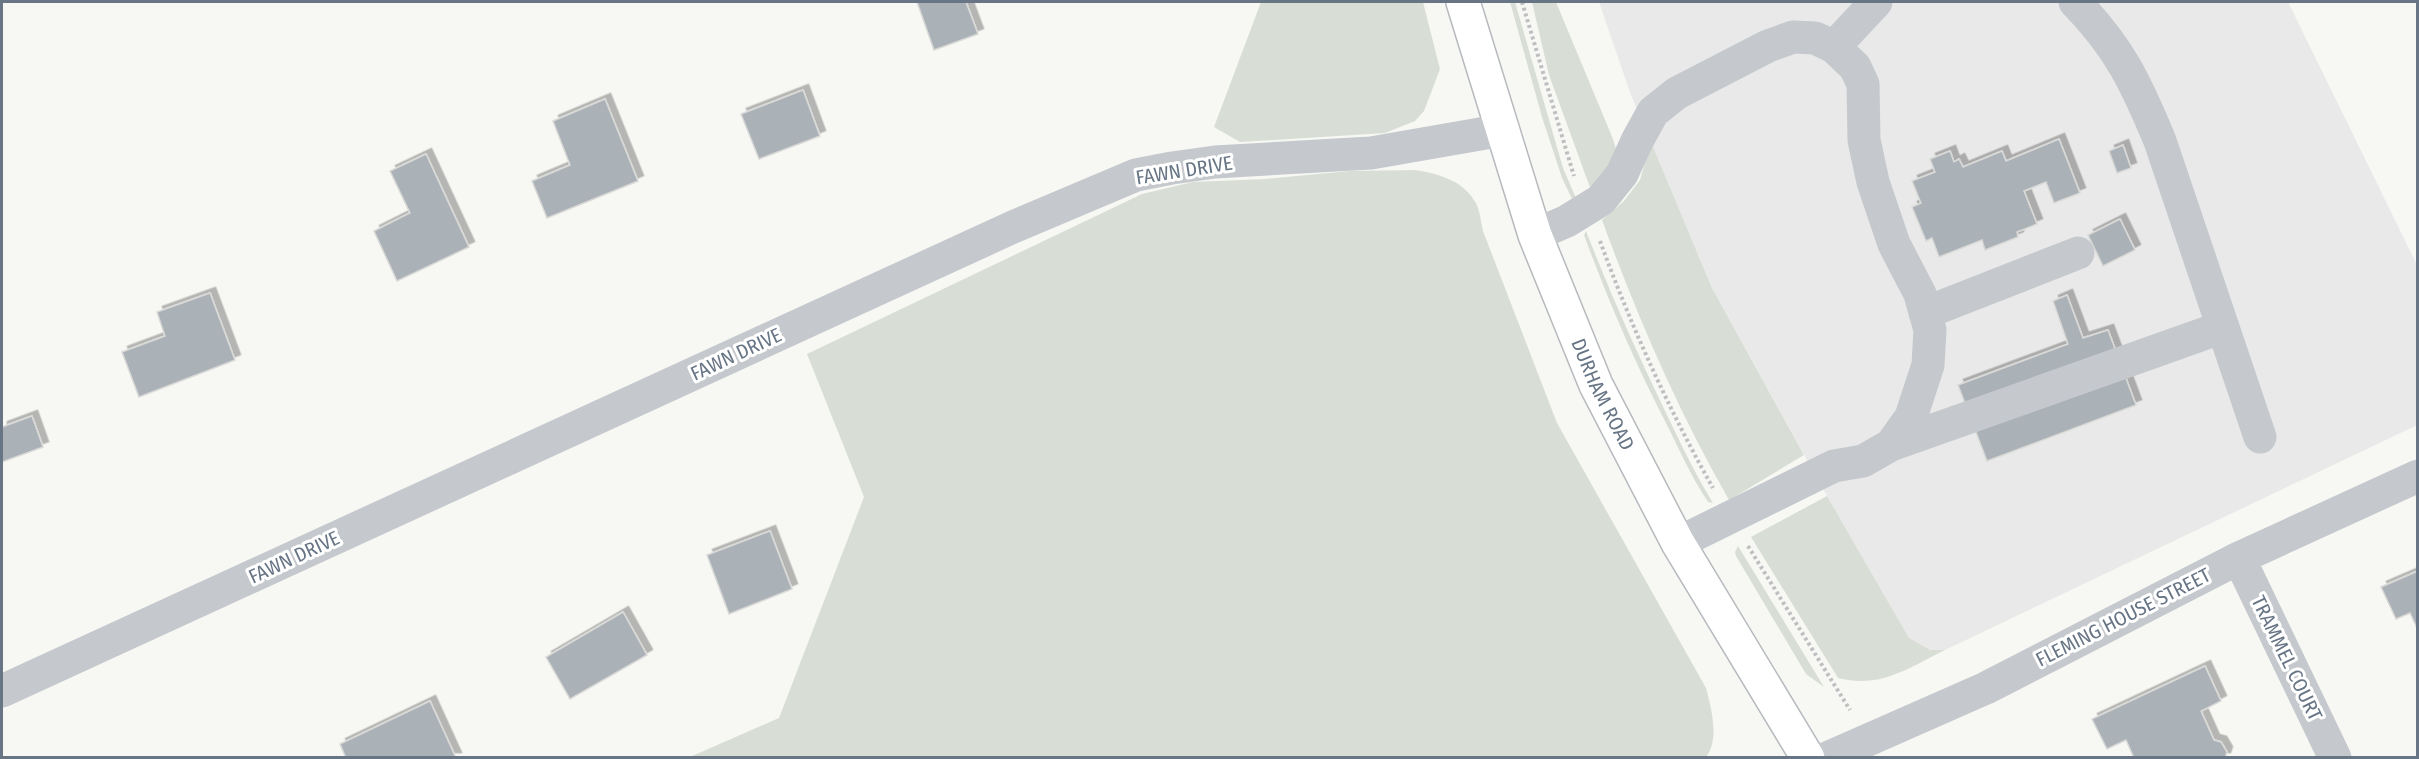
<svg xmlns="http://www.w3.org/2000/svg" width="2419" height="759" viewBox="0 0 2419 759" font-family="'Fira Sans Condensed',sans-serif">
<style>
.built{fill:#e8e9e8}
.green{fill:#d8ded5}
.building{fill:#aab1b7;stroke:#d9d9d7;stroke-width:1.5;filter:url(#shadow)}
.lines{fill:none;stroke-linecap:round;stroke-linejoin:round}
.major-casing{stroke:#b6babe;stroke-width:36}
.path{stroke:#bdbfc1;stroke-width:4;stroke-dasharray:3 3;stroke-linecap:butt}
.minor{stroke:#c5c8cc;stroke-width:33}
.major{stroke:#fff;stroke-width:33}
.labels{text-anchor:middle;stroke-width:6;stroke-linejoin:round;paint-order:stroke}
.street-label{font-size:20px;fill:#677585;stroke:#fff}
</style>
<defs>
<filter id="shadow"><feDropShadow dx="5.5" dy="-5.5" stdDeviation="0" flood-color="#0004"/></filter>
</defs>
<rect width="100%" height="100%" fill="#f7f7f4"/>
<path class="built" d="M1599,2H2288L2417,265V425L1945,650H1930L1918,645L1909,638L1827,496L1712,288L1631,95Z"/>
<path class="green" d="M1261,2H1423L1440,69L1424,111L1415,121L1385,133L1240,142L1214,127Z
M1510,2H1515L1563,168L1576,198L1573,201L1562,178L1542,117Z
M1532,2H1556L1613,139L1618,156L1592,193L1549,75Z
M1651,142L1712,288L1804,455L1729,500C1678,411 1637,316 1602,220L1624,201L1640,180Z
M1415,170C1439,174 1463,180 1476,203C1480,211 1481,222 1483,231L1557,423L1706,688C1711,707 1720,740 1706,757H690L779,718L864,497L807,354L1142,194L1193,182L1265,179L1350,171Z
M1586,231C1610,293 1637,353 1666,413C1681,444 1695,474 1713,503L1708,502C1692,478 1680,451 1667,425C1635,363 1608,300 1584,235Z
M1827,496L1909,638L1930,650H1945C1908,668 1881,689 1838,678L1751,537Z
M1738,546L1824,687L1806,674L1736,556L1735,552Z"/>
<path class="building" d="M917,2H966L978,34L934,50Z
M803,90L820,136L759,159L741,114Z
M605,99L638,181L547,218L532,181L570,165L553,121Z
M2059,139L2080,193L2054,203L2046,182L2024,191L2037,224L2017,232L2018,237L1985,250L1982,240L1939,257L1932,238L1926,241L1912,207L1921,203L1912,181L1935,172L1930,159L1950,151L1954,162L1959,159L1963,167L2002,151L2006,161Z
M2123,145L2131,168L2117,173L2109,151Z
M426,154L469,247L397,281L374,231L410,213L390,171Z
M2120,219L2135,250L2103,266L2088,235Z
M210,293L235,360L139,397L122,352L165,336L157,312Z
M2067,295L2083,338L2108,330L2136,405L1987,461L1958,385L2068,344L2053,301Z
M32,416L43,447L2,462V427Z
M770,531L792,589L729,614L707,555Z
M2418,571V630L2410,613L2396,619L2381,587Z
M623,612L647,655L570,699L546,657Z
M2205,666L2221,701L2201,711L2214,740L2221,742L2227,752L2225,758H2134L2126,740L2107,749L2092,719Z
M430,701L456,758H346L340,744Z"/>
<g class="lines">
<g class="major-casing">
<g id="major">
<path id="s1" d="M1463,2L1535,235L1596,385L1678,543L1808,758"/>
</g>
</g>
<path class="path" d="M1522,2L1574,176
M1600,241C1631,326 1669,410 1713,488
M1748,546L1850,710"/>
<path class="minor" d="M2075,2C2119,47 2136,83 2160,141L2260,437
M1834,47L1876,2
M1535,235L1567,221L1601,200L1622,174L1637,141L1653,112L1677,93L1768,46L1793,37L1815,38L1834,47L1855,67L1863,84L1864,140L1873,182L1894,244L1920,294L1930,330L1928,365L1911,417L1891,445L1863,461L1834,466L1678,543
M1925,313L2078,253
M1891,445L2223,327
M2239,558L2335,758
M2,691L1013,227L1136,175L1172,168L1215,162L1371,153L1503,130
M1827,758L1986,688L2239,558L2418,476"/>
<use href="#major" class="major"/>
</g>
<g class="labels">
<g class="street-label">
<text transform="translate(1184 170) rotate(-9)" y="7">FAWN DRIVE</text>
<text transform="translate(736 354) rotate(-25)" y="7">FAWN DRIVE</text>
<text dy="7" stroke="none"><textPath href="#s1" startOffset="417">DURHAM ROAD</textPath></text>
<text transform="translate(294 557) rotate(-25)" y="7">FAWN DRIVE</text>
<text transform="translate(2123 617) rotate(-27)" y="7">FLEMING HOUSE STREET</text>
<text transform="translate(2287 658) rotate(64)" y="7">TRAMMEL COURT</text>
</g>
</g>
<rect width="2419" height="759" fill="none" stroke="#677585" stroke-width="6"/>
</svg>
